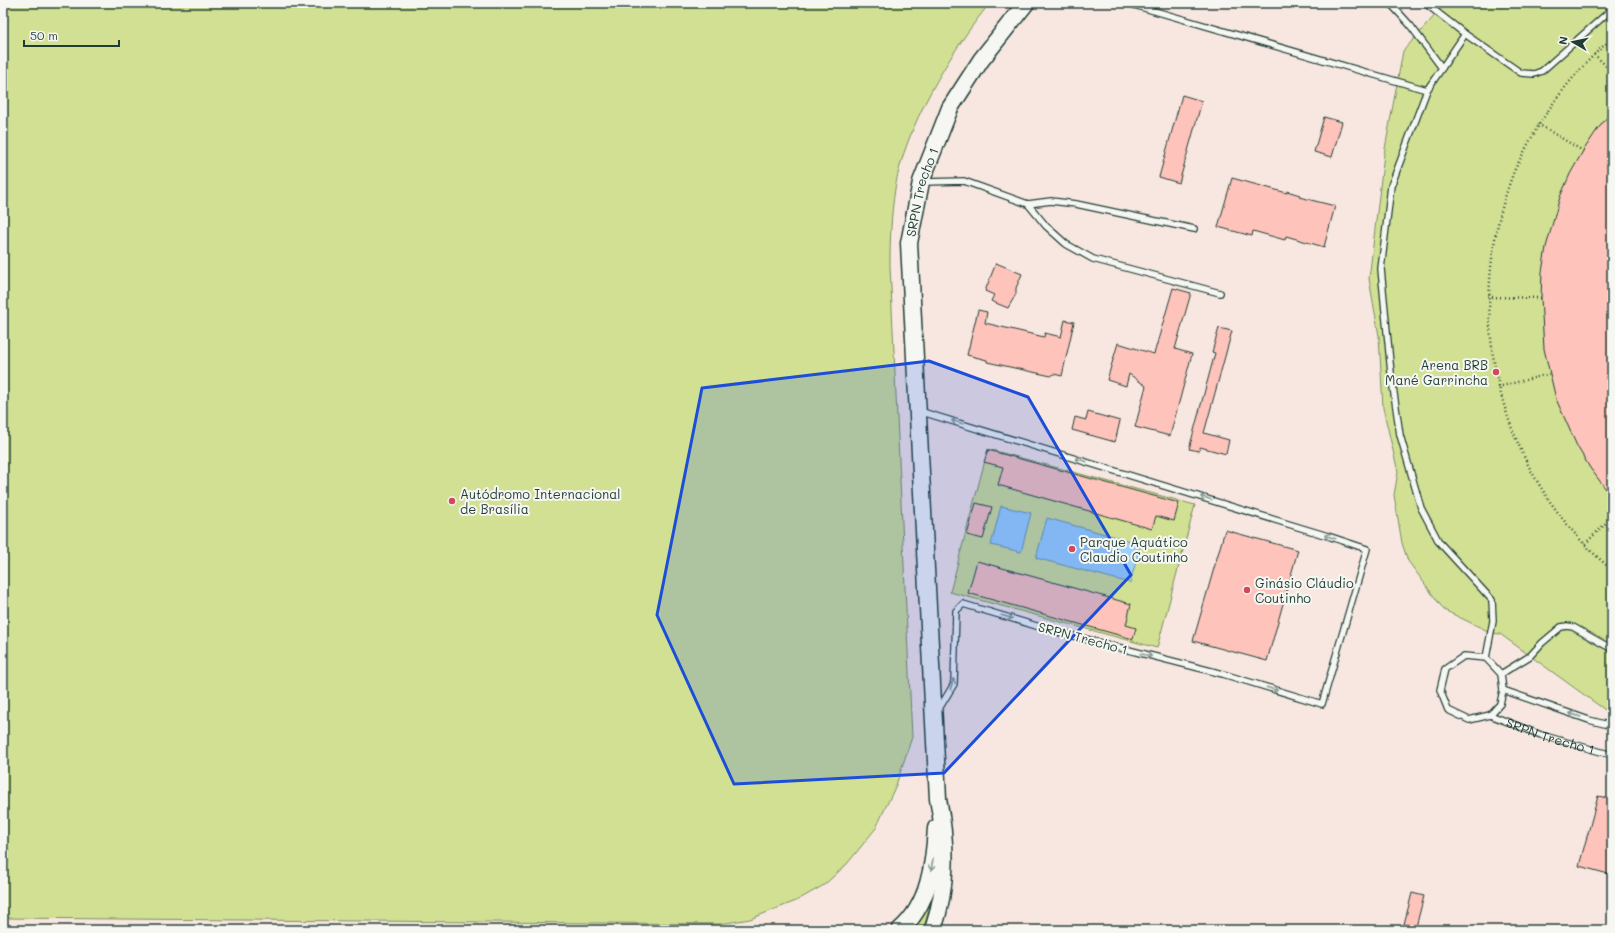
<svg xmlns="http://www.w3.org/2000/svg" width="1615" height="933" viewBox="0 0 1615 933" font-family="Mali,sans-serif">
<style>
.green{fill:#d2e093;stroke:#788e64}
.water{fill:#9bd1fa;stroke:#6996ab}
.building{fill:#fec3ba;stroke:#1f3d34}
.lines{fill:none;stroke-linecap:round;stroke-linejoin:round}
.lane-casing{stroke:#1f3d34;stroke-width:8}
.secondary-casing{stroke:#1f3d34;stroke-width:19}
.path{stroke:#1f3d34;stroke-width:2.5;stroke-dasharray:1 3;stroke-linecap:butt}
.lane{stroke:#f6f6f2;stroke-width:5.5}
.secondary{stroke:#f6f6f2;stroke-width:16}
.oneway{stroke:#8a9a93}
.marked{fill:#1d4ed8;fill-opacity:0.2;stroke:#1d4ed8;stroke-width:3;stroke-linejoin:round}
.poi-dot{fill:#d1495b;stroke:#f6f6f2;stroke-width:1.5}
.labels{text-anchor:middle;stroke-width:4;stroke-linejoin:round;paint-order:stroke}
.street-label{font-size:13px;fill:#1f3d34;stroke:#f6f6f2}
.poi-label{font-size:13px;fill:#1f3d34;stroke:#f6f6f2;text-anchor:start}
</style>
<rect width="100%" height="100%" fill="#f8e7e1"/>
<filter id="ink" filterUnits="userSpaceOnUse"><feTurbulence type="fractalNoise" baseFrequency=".025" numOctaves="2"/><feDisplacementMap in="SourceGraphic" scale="8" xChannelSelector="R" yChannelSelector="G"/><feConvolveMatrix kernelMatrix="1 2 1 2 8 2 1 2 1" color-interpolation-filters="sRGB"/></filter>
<g filter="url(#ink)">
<path class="green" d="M3,3H990C951,50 904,129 895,189C891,215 890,240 890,266L912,737L896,785L876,828L847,864L824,885L796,901L750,919L720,924L3,918Z
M1446,3H1612V715L1500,634L1492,633L1444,610L1408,561L1402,543L1394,495L1398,472L1383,408L1379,336L1369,279L1384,154L1403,51Z
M988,449L1195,505L1157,648L950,592Z
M932,899L923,930H909Z"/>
<path class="water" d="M1001,506L1031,513L1021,552L991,545Z
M1047,518L1141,544L1130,583L1036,558Z"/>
<path class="building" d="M1182,95L1202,101L1179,183L1159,177Z
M1612,111V497L1590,468L1577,446L1556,399L1544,349L1541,298L1542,272L1546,247L1560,197L1570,174L1583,151L1597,130Z
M1324,117L1342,122L1332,157L1314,152Z
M1232,178L1287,193V191L1300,195L1299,197L1335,206L1324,247L1286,236L1285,240L1253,231L1252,236L1218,227Z
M996,263L1022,274L1016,288V294L1008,308L991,301L994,295L985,291Z
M1173,288L1191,293L1175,349L1192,354L1170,436L1135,427L1146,386L1129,374L1126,386L1107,380L1118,343L1154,354Z
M978,310L987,312L985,323L1044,337L1045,333L1061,337L1065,320L1074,322L1062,376L1054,374L1051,376L987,362V360L967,355Z
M1219,328L1232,331L1204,433L1229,440L1226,454L1200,447L1199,451L1189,449L1215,353L1212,352Z
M1088,412L1120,421L1115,442L1072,430L1075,417L1086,420Z
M988,450L1179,503L1174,521L1156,516L1152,529L998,485L1003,467L984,462Z
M976,503L992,507L983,539L967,535Z
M1225,530L1298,550L1267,661L1193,641Z
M977,561L1131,604L1126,625L1136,628L1133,639L968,593Z
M1598,796L1612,799V875L1579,866Z
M1412,893L1424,896L1416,927L1404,924Z"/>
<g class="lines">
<g class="lane-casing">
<g id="lane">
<path d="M1127,3L1427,90"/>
<path d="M1390,3L1410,25L1442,68"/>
<path d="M1425,3L1465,34L1521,73L1534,74L1542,71L1612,9"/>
<path d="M1465,34L1427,90L1391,186L1381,269L1391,373L1400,435L1421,508L1439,542L1492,600L1493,621L1486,658"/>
<path d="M924,182L964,181L1028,204L1046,226L1066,244L1093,259L1220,293"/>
<path d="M1028,204L1051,201L1076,204L1194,229"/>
<path d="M919,411L1331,537L1367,549L1322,704L1223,674L1050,630L963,604L956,611L954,684L937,712"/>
<path d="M1464,656L1486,658L1501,674L1503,690L1500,704L1490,715L1469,720L1448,710L1440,690L1445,669Z"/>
<path d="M1501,674L1530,656L1542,643L1561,627L1567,626L1573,627L1612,649"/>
<path d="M1503,690L1589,720L1612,726"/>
<path id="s1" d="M1490,715L1541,735L1612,755"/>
</g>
</g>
<g class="secondary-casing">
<g id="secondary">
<path d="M900,930C929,905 934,864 936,828"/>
<path id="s2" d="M933,930C948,885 947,844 938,799L909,243L921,182L950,108L981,60L1026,3"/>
</g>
</g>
<path class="path" d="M1612,38C1576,70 1547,107 1525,150C1521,158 1516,166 1513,174C1460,314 1497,473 1612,570
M1594,54L1612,72
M1538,124L1583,151
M1488,297L1541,298
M1498,387L1549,374
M1585,544L1612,517"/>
<use href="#lane" class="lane"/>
<use href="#secondary" class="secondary"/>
</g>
<defs><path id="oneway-shaft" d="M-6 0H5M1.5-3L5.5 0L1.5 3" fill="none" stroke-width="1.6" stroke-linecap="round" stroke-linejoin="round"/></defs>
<g class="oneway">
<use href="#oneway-shaft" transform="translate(957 422) rotate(-163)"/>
<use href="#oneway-shaft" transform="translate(1081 460) rotate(-163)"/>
<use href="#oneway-shaft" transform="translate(1206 498) rotate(-163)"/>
<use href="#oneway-shaft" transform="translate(1330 537) rotate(-162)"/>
<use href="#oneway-shaft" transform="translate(1007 617) rotate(16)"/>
<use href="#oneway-shaft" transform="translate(1146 655) rotate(14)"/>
<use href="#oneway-shaft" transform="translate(952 684) rotate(-73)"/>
<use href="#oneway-shaft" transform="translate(1272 689) rotate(17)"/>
<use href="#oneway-shaft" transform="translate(1575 715) rotate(-161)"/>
<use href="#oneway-shaft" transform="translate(932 865) rotate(99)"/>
</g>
</g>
<path class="marked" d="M929,361L1028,397L1131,575L944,773L734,784L657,615L702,388Z"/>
<g class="poi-dot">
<circle cx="1496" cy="372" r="4"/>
<circle cx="452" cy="501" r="4"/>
<circle cx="1072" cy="549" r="4"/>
<circle cx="1247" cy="590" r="4"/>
</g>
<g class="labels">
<g class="street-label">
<text dy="5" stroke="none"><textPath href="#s2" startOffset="742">SRPN Trecho 1</textPath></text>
<text transform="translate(1083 638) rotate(15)" y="5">SRPN Trecho 1</text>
<text dy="5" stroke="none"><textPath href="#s1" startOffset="64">SRPN Trecho 1</textPath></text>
</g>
<g class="poi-label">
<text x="1488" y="370" text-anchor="end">Arena BRB<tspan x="1488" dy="15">Mané Garrincha</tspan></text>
<text x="460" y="499">Autódromo Internacional<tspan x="460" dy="15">de Brasília</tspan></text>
<text x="1080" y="547">Parque Aquático<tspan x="1080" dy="15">Claudio Coutinho</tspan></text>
<text x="1255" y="588">Ginásio Cláudio<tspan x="1255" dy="15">Coutinho</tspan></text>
</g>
</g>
<rect width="1615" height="933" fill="none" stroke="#f6f6f2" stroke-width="16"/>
<rect x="8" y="8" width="1599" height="917" fill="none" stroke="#1f3d34" stroke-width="1.5" filter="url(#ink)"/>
<g transform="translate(1573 42) rotate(279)" stroke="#f6f6f2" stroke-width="3" paint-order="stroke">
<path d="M0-3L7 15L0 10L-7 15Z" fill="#1f3d34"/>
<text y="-6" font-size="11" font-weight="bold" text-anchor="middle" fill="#1f3d34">N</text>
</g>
<path d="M24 40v6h95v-6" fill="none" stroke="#1f3d34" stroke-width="2"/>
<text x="30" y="40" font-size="12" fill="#1f3d34" stroke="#f6f6f2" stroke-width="3" paint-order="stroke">50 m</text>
</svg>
